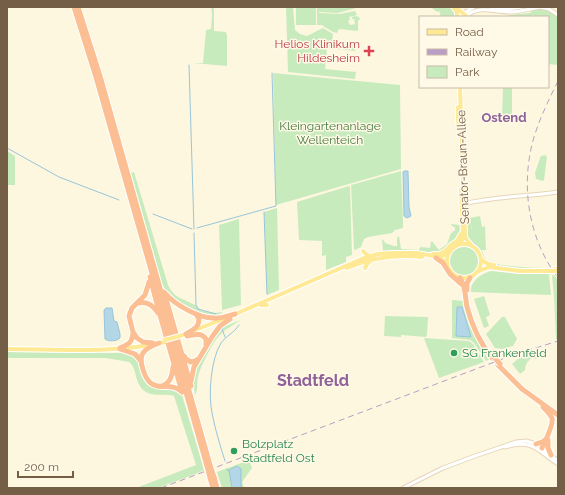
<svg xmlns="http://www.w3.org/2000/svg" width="565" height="495" viewBox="0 0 565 495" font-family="Raleway,sans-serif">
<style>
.green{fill:#c8ebbe}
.water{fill:#b3d7e7;stroke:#99c5d9}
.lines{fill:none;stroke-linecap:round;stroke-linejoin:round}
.stream{stroke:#99c5d9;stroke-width:1}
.secondary-casing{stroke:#e7d6b9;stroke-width:5}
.primary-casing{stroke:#fff;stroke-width:6}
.highway-casing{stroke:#fff;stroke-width:7}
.secondary{stroke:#fff;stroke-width:3}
.primary{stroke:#ffe995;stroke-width:4}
.highway{stroke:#fbbf93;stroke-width:5}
.rail{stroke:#ba9ec6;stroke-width:1;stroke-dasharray:6 4;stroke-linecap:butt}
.primary-bridge-casing{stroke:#fff;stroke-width:6;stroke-linecap:butt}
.highway-bridge-casing{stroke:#fff;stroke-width:7;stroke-linecap:butt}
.primary-bridge{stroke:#ffe995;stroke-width:4}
.highway-bridge{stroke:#fbbf93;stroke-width:5}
.health-dot{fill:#e0444e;stroke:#fff9e7;stroke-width:1.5}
.leisure-dot{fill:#2e9e5b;stroke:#fff9e7;stroke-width:1.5}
.labels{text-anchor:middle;stroke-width:3;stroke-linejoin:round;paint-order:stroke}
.health-label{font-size:12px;fill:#be3a42;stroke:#fff9e7;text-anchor:end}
.park-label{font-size:12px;fill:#457b3e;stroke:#fff9e7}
.street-label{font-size:12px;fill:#755e46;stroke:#fff9e7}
.leisure-label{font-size:12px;fill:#27864d;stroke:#fff9e7;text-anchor:start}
.neighbourhood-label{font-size:13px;font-weight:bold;fill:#8f6199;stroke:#fff9e7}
.district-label{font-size:16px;font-weight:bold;fill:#8f6199;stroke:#fff9e7}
</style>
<rect width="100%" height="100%" fill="#fdf7df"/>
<path class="green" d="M211,7H214V31L226,32L227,36V66L193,63H203L206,30L211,29L212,14Z
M286,7H293L295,30L300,34L307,36L323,28L333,34L332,43L356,46L355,51L327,48L325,69L356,72L355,79L288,72Z
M296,7H316V25H296Z
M317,7H360L338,13L319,12V13L340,14L355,11L357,15L349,17L350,20L348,21L350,25L355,24L354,19H352V17L355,16L359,17L360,20H358V29H359L357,31L339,29L337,33L333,32L323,26V25H317Z
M432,7C441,7 456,4 455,17H441L439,11L437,12L432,8Z
M544,8L549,10L558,17V65L548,64V17H535L534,15L532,16V17H509V15L530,13L532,10L539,9L544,10Z
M273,73L400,85L401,169L276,205Z
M503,87H512V117H502Z
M7,151L15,156V185H7Z
M545,155L547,157L544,180L543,181L536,179L535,173L540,158L541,156Z
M401,171L403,222V228L395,230L392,233L368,237L364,239L361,247L355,250L354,249L351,185Z
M134,172L168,285C174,298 182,298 193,304C197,305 199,310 203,311C210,313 217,313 223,312L217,317H207L184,306L167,293L162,283L131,173Z
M349,186L350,187L352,255L346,257V262L326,270V255L322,256V241L299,240L297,202Z
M467,205L473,236L470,218L480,216L482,227L485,226L486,250H482C483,253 484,257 486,259C492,267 535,268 546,268L547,269C532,269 517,268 502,266C498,266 493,266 490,264C482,260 482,252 477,247C472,243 468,242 467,235Z
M277,208L279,290L267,295L264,212Z
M239,219L241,305L222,310L219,225Z
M451,224L460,225C460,229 461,234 459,238C456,243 443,252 438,253L409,251L368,255L365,252V249L366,252L369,253L370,252V253L383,251L382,239L385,242V243L394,246H397V238L399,236L401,249L419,250L420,247L430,248L431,242L432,241L439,250L447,244L451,233L453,232V231H455V227H453V226L451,225Z
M449 261a16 16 0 1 1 32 0a16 16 0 1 1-32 0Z
M492,271L520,274H549L551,295L471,292C471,289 471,287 472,285C475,278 485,272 492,271Z
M552,275L555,276L558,280V339H556L554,297Z
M484,296L490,315L486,317L489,326L484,328L474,299Z
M452,300L465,301L473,330L491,359L486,361L474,343L470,340L452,338Z
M385,316L428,317L427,335L426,337L402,335H401V337L384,336Z
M502,317H505L506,319L517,339L513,346L502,349L495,348L486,334Z
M241,320C234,325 225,329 220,335C213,341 200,368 198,377C196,384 199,388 195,395L193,380L196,369L216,334L223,327Z
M424,338L469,341L473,344L484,362L439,378Z
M7,352L116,353C122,353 130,352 134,356C144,363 138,380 150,385C152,386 154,386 156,386C166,387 175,387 182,395L204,470L198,473L158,488H136L196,465L174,396C165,393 154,397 146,392C133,384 138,368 129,362L106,358H7Z
M535,352L537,358L535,359L534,357C529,359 525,364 525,370L520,374L512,364L520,357Z
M249,460L252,468L242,482L244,488H241L240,486L241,469L229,470L232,488H222L217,472Z"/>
<path class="water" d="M404,171H408L409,207L411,216L407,218L404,216L403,172Z
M457,307H462L471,337L456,336Z
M106,308H112L114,321L117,322L120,334V338C117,341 109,342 105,339L104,310Z
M237,466L241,469V488H232L229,470Z"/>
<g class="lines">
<path class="stream" d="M189,65L194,229
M7,148L59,177L119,200
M264,212L267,294
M153,214L192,229
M197,228L276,206L272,73
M194,233L196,305L198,309L216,314
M222,329L225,337
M225,461C220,445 215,429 212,413C208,394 211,359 221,343C226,336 234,333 239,325
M227,469V470L229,471"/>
<g class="secondary-casing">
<path id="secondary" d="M460,7H473
M490,7L508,9L522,7
M540,7L549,9L558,15
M463,14L474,7
M466,16C479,5 493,12 509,12C519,12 530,9 540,7
M463,204C494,196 526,197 558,192
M505,447C533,439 537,450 558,464
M403,488L443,468L475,456L516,442L526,441L536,444L558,461"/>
</g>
<g class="primary-casing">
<path id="primary" d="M453,7L457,12V17
M456,7L466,16L465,17
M460,87L465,236L466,239L471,245
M458,107V120L459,128
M447 261a17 17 0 1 1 34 0a17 17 0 1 1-34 0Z
M460,244L462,240L463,235L461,189
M363,251L366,254L370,256
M433,254H440L445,251L451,245L457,241L461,234
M439,259L444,261L447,263
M482,260L488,264L494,265
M347,268C371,258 396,254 422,257
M365,268L367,264L370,261
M554,269H558
M479,271L489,267L520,271H548
M261,305H267
M233,315L364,258L378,254L392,253H416L440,257L445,255L449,252
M180,336L223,319
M7,349C60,349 113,354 165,342"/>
</g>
<g class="highway-casing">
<path id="highway" d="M74,7L96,77L207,466
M78,7L100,76L210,465
M436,258L443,263L450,274L461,284
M150,277L158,308L182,392
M460,278C466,286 465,297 467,307C472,326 480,343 492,358
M149,282L145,295L132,308L129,316L133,332L137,338L143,342L153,343
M467,290V283L470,278
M164,292L191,386
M166,294C175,305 199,318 213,318C221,319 228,316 235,314
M138,303C147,301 153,305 158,313
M186,334C192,330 199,328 199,319L196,314
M187,336C194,335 201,332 206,339V345
M159,343C154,345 146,348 143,353C138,360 145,380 152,384C163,390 171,382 182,392
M120,348C129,344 132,343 133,333
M120,349L135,354L141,361
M184,356L186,359L191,362L195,361L198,359
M498,365L522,389L558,415
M191,381L194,367L212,337L220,326L230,319
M162,386C171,382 172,376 173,367
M548,440V448L551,455
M536,444L542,442L545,440
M542,448C545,441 554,425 552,418C550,414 546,410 543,407
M214,477L217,488
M210,478L213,488"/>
</g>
<use href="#secondary" class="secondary"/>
<use href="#primary" class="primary"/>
<use href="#highway" class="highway"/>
<path class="rail" d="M558,81C549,99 540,118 534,137C520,185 528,238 558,278
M161,488L513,355L558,341"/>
<g class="primary-bridge-casing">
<path id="primary-bridge" d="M548,271H556
M165,340L180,336"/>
</g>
<g class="highway-bridge-casing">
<path id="highway-bridge" d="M494,357L500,364
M210,465L214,477
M207,466L210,478"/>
</g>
<use href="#primary-bridge" class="primary-bridge"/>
<use href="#highway-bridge" class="highway-bridge"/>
</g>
<path class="health-dot" d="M367 45h4v4h4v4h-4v4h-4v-4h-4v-4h4z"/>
<g class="leisure-dot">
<circle cx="454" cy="353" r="4"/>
<circle cx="234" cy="451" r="4"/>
</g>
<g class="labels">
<g class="health-label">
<text x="360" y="48">Helios Klinikum<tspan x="360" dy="14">Hildesheim</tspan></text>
</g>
<g class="park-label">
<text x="330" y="130">Kleingartenanlage<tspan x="330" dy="14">Wellenteich</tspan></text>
</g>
<g class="street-label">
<text transform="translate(463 167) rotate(-92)" y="4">Senator-Braun-Allee</text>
</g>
<g class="leisure-label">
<text x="462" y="357">SG Frankenfeld</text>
<text x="242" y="448">Bolzplatz<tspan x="242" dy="14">Stadtfeld Ost</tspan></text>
</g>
<g class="neighbourhood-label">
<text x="504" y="122">Ostend</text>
</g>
<g class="district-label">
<text x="313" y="386">Stadtfeld</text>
</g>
</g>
<rect width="565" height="495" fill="none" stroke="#755e46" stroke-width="16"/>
<rect x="419" y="16" width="130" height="72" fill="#fff9e7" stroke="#c8bba7"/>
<rect x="427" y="29" width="20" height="6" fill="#ffe995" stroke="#c8bba7"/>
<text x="455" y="36" font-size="12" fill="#755e46">Road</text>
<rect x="427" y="49" width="20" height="6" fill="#ba9ec6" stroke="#c8bba7"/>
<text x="455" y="56" font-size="12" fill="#755e46">Railway</text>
<rect x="427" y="66" width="20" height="12" fill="#c8ebbe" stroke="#c8bba7"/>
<text x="455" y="76" font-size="12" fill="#755e46">Park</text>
<path d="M18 471v6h55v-6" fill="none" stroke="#755e46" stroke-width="2"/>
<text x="24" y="471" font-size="12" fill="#755e46" stroke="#fff9e7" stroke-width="3" paint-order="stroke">200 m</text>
</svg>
